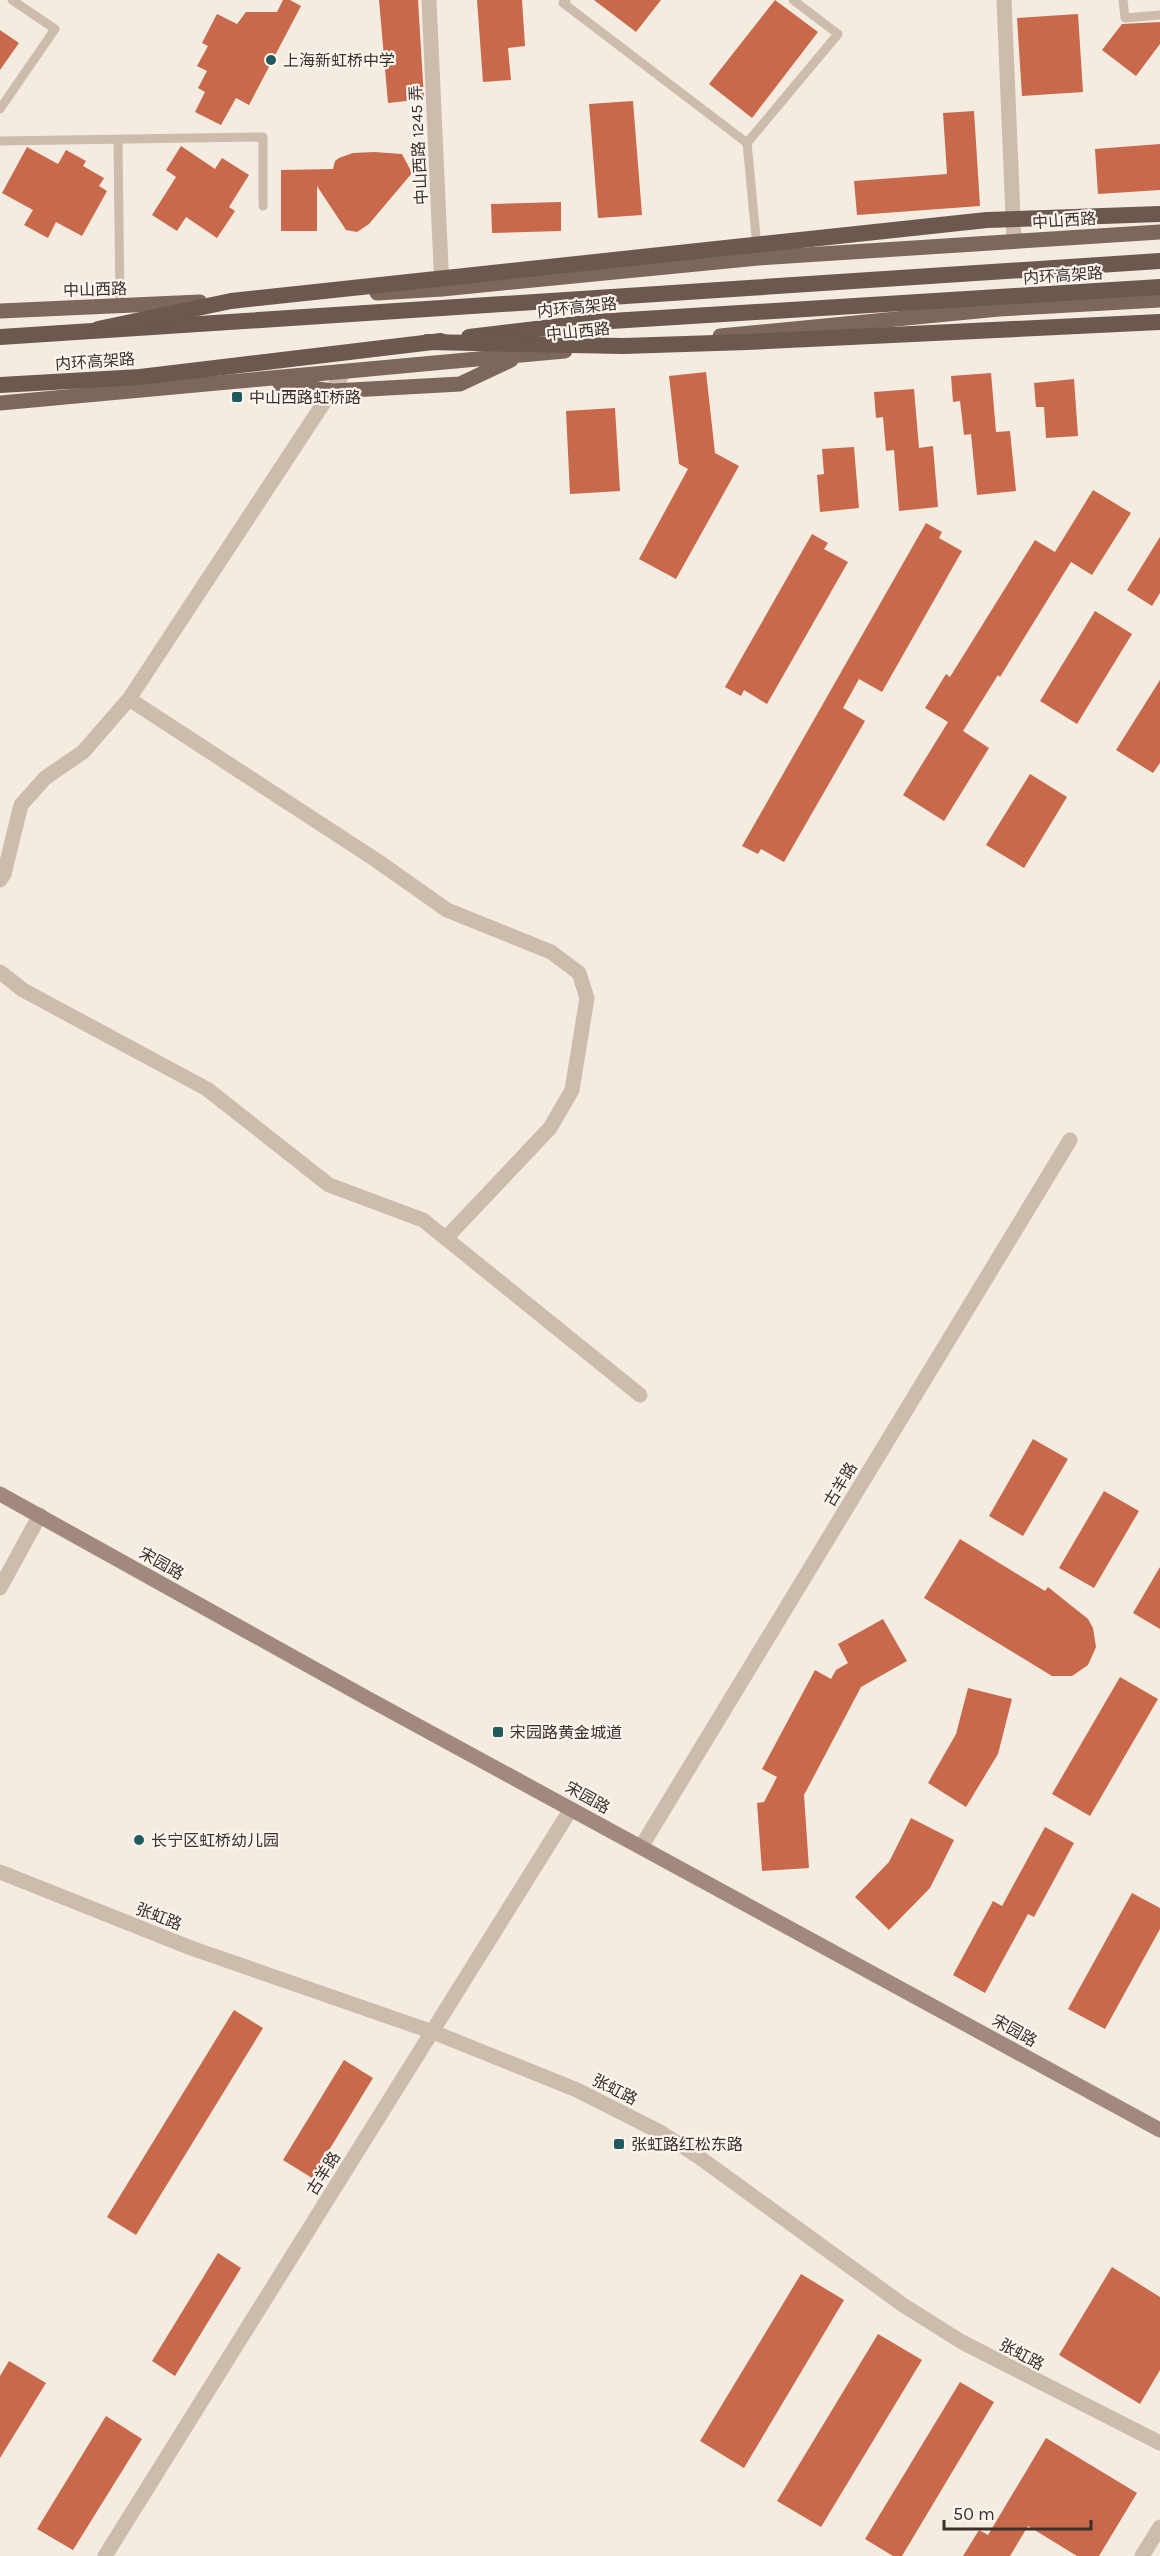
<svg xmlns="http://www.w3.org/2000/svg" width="1160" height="2556" viewBox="0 0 1160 2556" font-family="Karla,'Noto Sans SC',sans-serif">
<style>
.building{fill:#c8694b}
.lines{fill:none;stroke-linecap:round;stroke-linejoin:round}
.service{stroke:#cdbbac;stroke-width:9}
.minor{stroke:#cdbbac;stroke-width:15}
.tertiary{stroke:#cdbbac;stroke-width:15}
.secondary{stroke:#a18a7d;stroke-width:15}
.primary{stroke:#7d675c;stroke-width:15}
.trunk{stroke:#6c584f;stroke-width:16}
.trunk-bridge{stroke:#6c584f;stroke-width:16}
.poi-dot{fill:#1f5a5e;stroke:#fbf5ee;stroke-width:2}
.labels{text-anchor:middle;stroke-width:4.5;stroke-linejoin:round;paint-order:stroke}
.poi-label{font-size:16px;fill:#3b302b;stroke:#fbf5ee;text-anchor:start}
.street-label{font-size:16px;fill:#3b302b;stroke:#fbf5ee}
</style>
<rect width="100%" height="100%" fill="#f4ebe1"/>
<path class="building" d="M283,0H290L301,6L249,105L236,98L221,125L195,112L205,92L198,88L207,71L197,66L208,46L202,43L217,14L237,24L246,12H277Z
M379,0H418L424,99L388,103Z
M477,0H522L525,46L508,48L511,80L483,82Z
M594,0H661L636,32Z
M775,0L818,32L752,118L709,84Z
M1078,14L1083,92L1022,96L1017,18Z
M1160,22V44L1136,76L1102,50L1122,24Z
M0,30L19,43L0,70Z
M633,101L642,215L598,218L589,104Z
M974,111L980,206L857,215L854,181L947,174L943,113Z
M1160,144V190L1098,194L1095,149Z
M181,146L215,169L222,158L249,175L229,207L235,211L217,238L186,217L177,231L152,215L176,177L166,170Z
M27,147L58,164L66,150L86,161L83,166L104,178L99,186L107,191L82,236L56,222L48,238L24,225L33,210L2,193Z
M374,152L402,154L412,173L369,224L357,232L346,230L317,186V231H281V170L333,169L335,161L339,158L353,153Z
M561,202V231L492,233L491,204Z
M706,372L715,453L739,466L676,579L639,559L688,469L679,464L669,376Z
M991,373L996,432L1010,431L1016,491L977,495L971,434L964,435L960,401L953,402L951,376Z
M1074,379L1078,436L1046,438L1044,407H1036L1034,383Z
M914,389L919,448L933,446L938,507L899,511L894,450L886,451L883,417L876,418L874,392Z
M615,408L620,491L570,494L566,411Z
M854,447L859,508L820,512L817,475L824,474L822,449Z
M1093,490L1131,513L1092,575L1071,562L1000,677L998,675L963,731L989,748L944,821L903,795L948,722L925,708L946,674L950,677L1035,540L1055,552Z
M926,523L942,532L939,538L962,551L882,692L859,679L843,708L865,721L784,862L761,849L758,854L742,846Z
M812,534L828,543L824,549L848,562L767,704L744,690L741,696L725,687Z
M1160,537V593L1152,606L1127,590Z
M1095,611L1132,634L1077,724L1040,701Z
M1160,680V763L1153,773L1116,750Z
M1030,774L1067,797L1024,868L986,845Z
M1033,1439L1068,1459L1023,1536L989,1516Z
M1104,1491L1139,1511L1094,1588L1059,1568Z
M960,1539L1045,1591L1048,1587L1088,1619L1093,1628L1096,1647L1088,1665L1072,1676H1052L924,1598Z
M1160,1567V1629L1133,1613Z
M883,1619L907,1661L861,1687L804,1795L809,1868L762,1871L757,1803L764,1802L777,1777L762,1769L815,1670L831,1679L836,1670L848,1663L838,1644Z
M1120,1677L1158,1699L1090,1816L1052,1794Z
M968,1688L1012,1699L998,1754L966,1807L928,1783L956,1734Z
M911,1818L954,1840L930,1888L889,1930L855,1897L889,1862Z
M1045,1827L1074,1843L1034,1917L1028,1914L985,1993L953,1975L993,1901L1002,1906Z
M1132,1893L1160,1908V1929L1105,2029L1068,2009Z
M234,2010L263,2028L136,2235L107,2217Z
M344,2060L373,2078L312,2178L283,2160Z
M218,2253L241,2268L175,2376L152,2361Z
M1112,2267L1160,2297V2370L1140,2404L1059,2355Z
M801,2274L844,2300L744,2468L700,2441Z
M878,2334L922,2360L821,2527L777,2501Z
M9,2361L46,2383L0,2458V2376Z
M960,2382L994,2402L902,2556H893L865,2539Z
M106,2416L142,2439L73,2550L37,2529Z
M1046,2438L1137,2493L1099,2556H1077L1028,2526L1010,2556H963L979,2530L988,2535Z"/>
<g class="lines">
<path class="service" d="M566,0L563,3L747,143
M1123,0L1125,18L1160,15
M0,109L55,29L12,0
M0,141L263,137V206
M118,141L120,307
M757,247L747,143L838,34L793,0"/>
<path class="minor" d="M429,0L442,289
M1004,0L1014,241
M129,699L376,860L447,910L551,952L579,973L587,998L572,1090L550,1128L446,1238
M0,880L4,874L21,805L45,778L83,752L129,699L344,372
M0,972L23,990L207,1089L329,1185L423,1220L640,1395
M641,1847L1070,1140
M0,1872L191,1948L433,2032L577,2090L660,2132L699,2157L903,2305L962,2342L1160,2443"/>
<path class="tertiary" d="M0,1588L40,1515
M105,2556L571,1809
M1142,2556L1160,2527"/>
<path class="secondary" d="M0,1494L365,1697L1160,2130"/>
<path class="primary" d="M377,293L442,289L758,258L1160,232
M0,311L200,302
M720,336L999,309L1160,300
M280,384L333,391L460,384L511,360
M0,403L565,351"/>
<path class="trunk" d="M0,337L1160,261
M469,337L595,322L1160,287
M0,385L140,377L441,341"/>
<path class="trunk-bridge" d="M98,329L231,301L987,220L1160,214
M427,342L623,346L747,342L1160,322"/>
</g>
<g class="poi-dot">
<circle cx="271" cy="60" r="6"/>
<rect x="231" y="391" width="12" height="12" rx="3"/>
<rect x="492" y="1726" width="12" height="12" rx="3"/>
<circle cx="139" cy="1840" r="6"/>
<rect x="613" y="2138" width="12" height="12" rx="3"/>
</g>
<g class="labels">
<g class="poi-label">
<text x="283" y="66">上海新虹桥中学</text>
<text x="249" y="403">中山西路虹桥路</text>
<text x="510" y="1738">宋园路黄金城道</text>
<text x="151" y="1846">长宁区虹桥幼儿园</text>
<text x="631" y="2150">张虹路红松东路</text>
</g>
<g class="street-label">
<text transform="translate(418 145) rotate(-93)" y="6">中山西路 1245 弄</text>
<text transform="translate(1064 220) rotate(-4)" y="6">中山西路</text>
<text transform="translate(1063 275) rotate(-4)" y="6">内环高架路</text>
<text transform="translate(95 289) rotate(-2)" y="6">中山西路</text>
<text transform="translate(577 307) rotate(-6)" y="6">内环高架路</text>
<text transform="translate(578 331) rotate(-6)" y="6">中山西路</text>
<text transform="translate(95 361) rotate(-4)" y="6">内环高架路</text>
<text transform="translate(840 1484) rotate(-59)" y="6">古羊路</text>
<text transform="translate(162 1563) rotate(29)" y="6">宋园路</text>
<text transform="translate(588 1797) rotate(29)" y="6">宋园路</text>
<text transform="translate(159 1916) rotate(21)" y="6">张虹路</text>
<text transform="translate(1015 2030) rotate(29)" y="6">宋园路</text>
<text transform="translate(615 2089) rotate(27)" y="6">张虹路</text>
<text transform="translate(323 2173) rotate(-58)" y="6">古羊路</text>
<text transform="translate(1022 2354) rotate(28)" y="6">张虹路</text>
</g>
</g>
<path d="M944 2520v9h147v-9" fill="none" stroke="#3b302b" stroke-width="3"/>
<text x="953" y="2520" font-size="18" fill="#3b302b" stroke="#fbf5ee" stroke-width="4.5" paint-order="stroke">50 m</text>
</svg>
